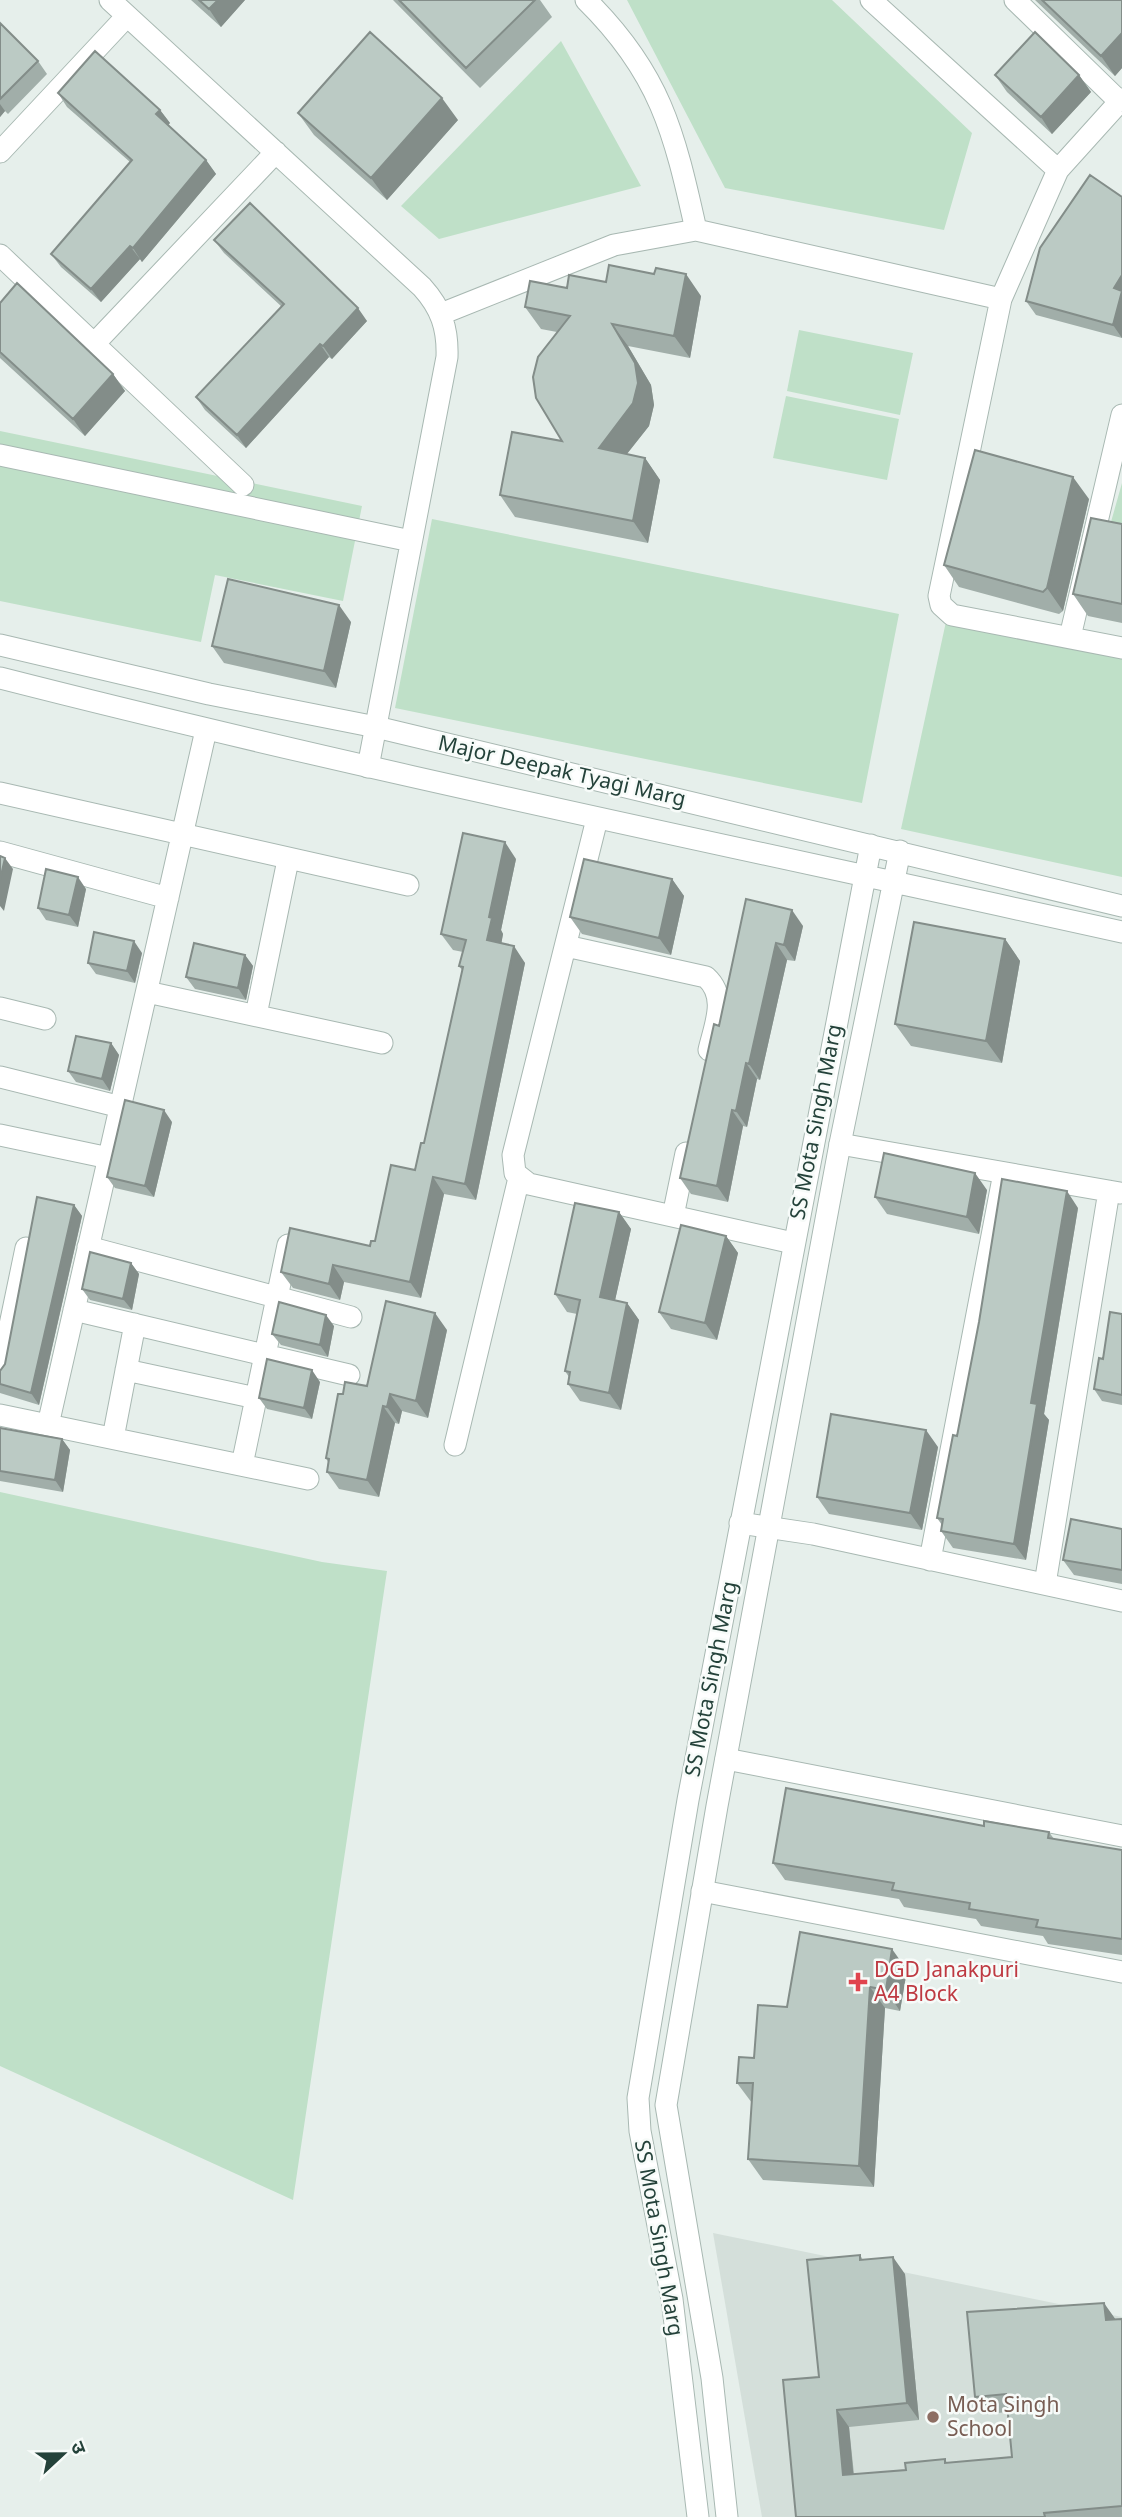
<svg xmlns="http://www.w3.org/2000/svg" width="1122" height="2517" viewBox="0 0 1122 2517" font-family="'Noto Sans','Noto Sans Devanagari',sans-serif">
<style>
.built{fill:#d4dfda}
.park{fill:#bfe0c8}
.lines{fill:none;stroke-linecap:round;stroke-linejoin:round}
.minor-casing{stroke:#a8b8b2;stroke-width:23}
.tertiary-casing{stroke:#a8b8b2;stroke-width:23}
.minor{stroke:#fff;stroke-width:21}
.tertiary{stroke:#fff;stroke-width:21}
.wall{fill:#a1aea9}
.shaded-wall{fill:#838d89}
.building{fill:#bbcac4;stroke:#838d89;stroke-width:2}
.health-dot{fill:#e0444e;stroke:#f7fbf9;stroke-width:2.5}
.education-dot{fill:#8d6e63;stroke:#f7fbf9;stroke-width:2.5}
.labels{text-anchor:middle;stroke-width:5;stroke-linejoin:round;paint-order:stroke}
.street-label{font-size:21px;fill:#24423a;stroke:#f7fbf9}
.health-label{font-size:21px;fill:#be3a42;stroke:#f7fbf9;text-anchor:start}
.education-label{font-size:21px;fill:#785e54;stroke:#f7fbf9;text-anchor:start}
</style>
<rect width="100%" height="100%" fill="#e6efeb"/>
<path class="built" d="M713,2233L1122,2317V2517H762Z"/>
<path class="park" d="M627,0H832L972,133L944,230L725,188Z
M561,41L641,186L439,239L401,206Z
M799,330L913,353L900,415L787,391Z
M786,396L899,419L887,480L773,458Z
M0,431L362,506L343,601L215,575L201,642L0,601Z
M1122,483V532L1109,529Z
M432,519L899,614L862,803L395,708Z
M947,617L1122,655V877L901,829Z
M0,1492L322,1562L387,1571L293,2200L0,2066Z"/>
<g class="lines">
<g class="minor-casing">
<path id="minor" d="M110,0L422,287C441,308 448,328 447,357L368,767
M586,0C660,73 674,131 696,230
M871,0L1058,170
M1015,0L1119,101
M1122,99L1058,170L1001,299L939,596L941,605L952,615L1122,648
M0,152L127,16
M0,255L243,485
M441,314L614,245L696,230L1001,299
M94,344L276,152
M0,455L411,541
M1070,637L1122,415
M0,793L408,885
M597,819L513,1155L515,1173L529,1184L793,1243
M0,852L168,898
M566,946L706,977C728,997 715,1024 709,1050
M147,992L382,1043
M0,1008L45,1019
M256,1015L288,860
M0,1077L121,1107
M0,1135L109,1158
M840,1144L1120,1193
M673,1216L686,1153
M88,1247L351,1317
M74,1310L349,1375
M126,1370L256,1398
M0,1373L26,1248
M0,1415L308,1479
M48,1425L206,730
M113,1438L135,1324
M455,1445L519,1178
M242,1465L288,1245
M740,1523L813,1534L1122,1601
M930,1560L1004,1173
M1045,1584L1109,1191
M726,1759L1122,1836
M702,1891L1122,1972"/>
</g>
<g class="tertiary-casing">
<path id="tertiary" d="M0,645L209,694L376,727L1122,906
M0,678C372,773 747,849 1122,932
M698,2517L672,2299L640,2131L638,2098L688,1800L871,845
M727,2517L712,2378L666,2105L717,1806L840,1144L900,851"/>
</g>
<use href="#minor" class="minor"/>
<use href="#tertiary" class="tertiary"/>
</g>
<path class="wall" d="M191,0H245L221,27Z
M393,0H540L552,17L480,88Z
M1035,0H1122V68L1115,76Z
M0,23L38,61L47,74L8,114L5,111L0,117Z
M995,75H1079L1091,92L1052,134L1007,92Z
M58,93L160,110L170,123L168,125L206,160L216,174L142,262L140,259L101,302L61,267L51,254L130,162L67,107Z
M298,113L458,120L387,200L314,135Z
M1122,197V338L1036,315L1026,301Z
M214,240L367,321L332,359L329,357L246,448L205,410L196,397L282,307L224,253Z
M606,282L701,296L690,358L628,346L651,385L654,405L649,426L627,454L645,458L660,480L648,543L515,517L500,495L562,441L557,332L541,329L525,307L567,288Z
M0,303L113,374L125,391L85,436L0,358Z
M1089,499L1063,611L1059,614L959,587L944,565Z
M1122,524V623L1088,616L1073,594Z
M351,622L336,688L224,663L212,646Z
M516,859L501,930L503,934L501,944L525,963L476,1200L444,1194L421,1298L344,1282L340,1300L293,1288L281,1272L370,1246L375,1241L415,1170L424,1143L462,970L459,966L463,952L453,950L441,934Z
M672,879L684,896L671,955L582,934L570,917Z
M86,889L78,927L46,920L38,908Z
M746,899L803,926L795,961L787,960L760,1080L757,1079L747,1127L743,1126L728,1202L691,1194L680,1178L719,1026Z
M1005,939L1020,961L1002,1063L911,1046L895,1024Z
M142,953L135,983L96,974L88,963Z
M245,955L253,966L246,1000L195,989L186,977Z
M111,1043L119,1055L110,1091L76,1082L68,1071Z
M172,1122L154,1197L115,1188L107,1177Z
M987,1190L979,1234L887,1214L875,1197Z
M74,1205L82,1216L39,1405L0,1393V1371L5,1364Z
M1078,1208L1044,1414L1049,1420L1026,1560L953,1548L941,1531L942,1525L937,1518L957,1436Z
M619,1212L631,1229L615,1300L627,1303L639,1320L621,1410L580,1401L568,1384L569,1377L565,1371L577,1314L567,1312L555,1294Z
M726,1236L738,1253L717,1340L671,1329L659,1312Z
M131,1263L139,1274L132,1310L90,1300L82,1289Z
M1122,1314V1405L1102,1401L1094,1389L1103,1359Z
M334,1326L328,1357L281,1345L272,1334Z
M447,1330L428,1418L402,1411L399,1424L395,1423L379,1497L339,1489L327,1472L328,1462L326,1458L343,1394L367,1386Z
M320,1382L312,1419L267,1409L259,1398Z
M0,1428L62,1439L70,1450L63,1492L0,1481Z
M938,1447L922,1530L829,1514L817,1497Z
M1122,1529V1584L1074,1575L1063,1560Z
M984,1826L1049,1832L1054,1839L1122,1850V1955L1048,1944L1043,1936L981,1926L976,1919L904,1907L899,1899L785,1880L773,1863Z
M907,1970L900,2011L885,2008L874,2187L763,2180L748,2159L752,2103L737,2083L787,2007Z
M860,2255L863,2260L905,2274L919,2420L849,2427L854,2474L906,2470L945,2459L947,2463L1012,2457L1008,2412L987,2414L975,2397L1116,2319H1122V2517H796L819,2377Z"/>
<path class="shaded-wall" d="M218,0H245L221,27L209,9Z
M1122,33V68L1115,76L1101,56Z
M1079,75L1091,92L1052,134L1041,117Z
M442,98L458,120L387,200L371,178Z
M0,104L5,111L0,117Z
M160,110L170,123L166,127L156,114Z
M206,160L216,174L142,262L133,248Z
M130,246L140,259L101,302L91,289Z
M686,274L701,296L690,358L674,336Z
M1122,275V338L1113,325L1114,288Z
M358,308L367,321L332,359L323,346Z
M612,324L628,346L651,385L654,405L649,426L614,470L599,448Z
M320,344L329,357L246,448L237,435Z
M113,374L125,391L85,436L73,419Z
M645,458L660,480L648,543L633,521Z
M1073,477L1089,499L1063,611L1047,588Z
M339,605L351,622L336,688L324,671Z
M505,842L516,859L501,930L503,934L499,957L487,940L489,917Z
M5,858L13,869L4,911L0,906V880Z
M78,877L86,889L78,927L69,915Z
M672,879L684,896L671,955L659,938Z
M792,910L803,926L795,961L784,945Z
M1005,939L1020,961L1002,1063L986,1041Z
M134,941L142,953L135,983L127,971Z
M776,943L787,960L760,1080L749,1064Z
M514,946L525,963L476,1200L465,1184Z
M245,955L253,966L246,1000L238,988Z
M111,1043L119,1055L110,1091L102,1079Z
M746,1063L757,1079L747,1127L736,1111Z
M164,1110L172,1122L154,1197L145,1186Z
M732,1110L743,1126L728,1202L717,1186Z
M975,1173L987,1190L979,1234L967,1217Z
M433,1177L444,1194L421,1298L410,1282Z
M1067,1191L1078,1208L1044,1414L1049,1420L1026,1560L1014,1544L1031,1403Z
M74,1205L82,1216L39,1405L31,1393Z
M619,1212L631,1229L612,1314L600,1297Z
M726,1236L738,1253L717,1340L705,1323Z
M131,1263L139,1274L132,1310L123,1299Z
M333,1265L344,1282L340,1300L329,1284Z
M627,1303L639,1320L621,1410L609,1393Z
M435,1313L447,1330L428,1418L416,1401Z
M326,1315L334,1326L328,1357L320,1345Z
M312,1370L320,1382L312,1419L304,1408Z
M390,1394L402,1411L399,1424L387,1407Z
M383,1406L395,1423L379,1497L367,1480Z
M926,1430L938,1447L922,1530L910,1513Z
M62,1439L70,1450L63,1492L55,1480Z
M892,1949L907,1970L900,2011L886,1990Z
M870,1987L885,2008L874,2187L859,2166Z
M893,2257L905,2274L919,2420L907,2403Z
M1104,2303L1116,2320H1106Z
M837,2410L849,2427L855,2492L843,2475Z"/>
<path class="building" d="M199,0H218L209,9Z
M399,0H535L466,68Z
M1042,0H1122V33L1101,56Z
M0,23L38,61L0,99Z
M370,32L442,98L371,178L298,113Z
M1035,32L1079,75L1041,117L995,75Z
M95,51L160,110L156,114L206,160L133,248L130,246L91,289L51,254L132,160L58,93Z
M1090,175L1122,197V275L1114,288L1122,291L1113,325L1026,301L1040,248Z
M250,203L358,308L323,346L320,344L237,435L196,397L284,304L214,240Z
M609,265L654,274L656,268L686,274L674,336L612,324L635,363L638,383L633,403L599,448L645,458L633,521L500,495L512,432L562,441L536,398L533,377L538,357L570,316L525,307L530,281L567,288L569,275L606,282Z
M17,283L113,374L73,419L0,352V303Z
M975,450L1073,477L1047,588L1043,592L944,565Z
M1091,518L1122,524V604L1073,594Z
M228,579L339,605L324,671L212,646Z
M463,833L505,842L489,917L492,918L487,940L514,946L465,1184L433,1177L410,1282L333,1265L329,1284L281,1272L290,1228L370,1246L371,1241H375L391,1165L415,1170L421,1143H424L463,967L459,966L466,940L441,934Z
M0,856L5,858L0,880Z
M584,859L672,879L659,938L570,917Z
M46,869L78,877L69,915L38,908Z
M746,899L792,910L784,945L776,943L749,1064L746,1063L736,1111L732,1110L717,1186L680,1178L714,1024L719,1026Z
M914,922L1005,939L986,1041L895,1024Z
M94,932L134,941L127,971L88,963Z
M194,943L245,955L238,988L186,977Z
M76,1036L111,1043L102,1079L68,1071Z
M125,1100L164,1110L145,1186L107,1177Z
M884,1153L975,1173L967,1217L875,1197Z
M1002,1179L1067,1191L1031,1403L1037,1404L1014,1544L941,1531L943,1519L937,1518L953,1435L957,1436L979,1322Z
M37,1197L74,1205L31,1393L0,1384V1371L5,1364Z
M575,1203L619,1212L600,1297L627,1303L609,1393L568,1384L570,1372L565,1371L580,1300L555,1294Z
M681,1225L726,1236L705,1323L659,1312Z
M90,1252L131,1263L123,1299L82,1289Z
M386,1301L435,1313L416,1401L390,1394L387,1407L383,1406L367,1480L327,1472L329,1459L326,1458L338,1394H343L345,1382L367,1386Z
M279,1302L326,1315L320,1345L272,1334Z
M1110,1312L1122,1314V1395L1094,1389L1099,1358L1103,1359Z
M267,1359L312,1370L304,1408L259,1398Z
M831,1414L926,1430L910,1513L817,1497Z
M0,1428L62,1439L55,1480L0,1471Z
M1071,1519L1122,1529V1570L1063,1560Z
M786,1788L984,1826V1821L1049,1832L1048,1838L1122,1850V1939L1036,1927L1038,1920L969,1909L970,1903L892,1890L894,1883L773,1863Z
M800,1932L892,1949L886,1990L870,1987L859,2166L748,2159L753,2083H737L739,2057L754,2058L758,2005L787,2007Z
M860,2255V2260L893,2257L907,2403L837,2410L843,2475L906,2470L905,2463L945,2459V2463L1012,2457L1006,2394L975,2397L967,2312L1104,2303L1106,2320L1122,2319V2506L1044,2513L1045,2517H796L783,2380L819,2377L807,2260Z"/>
<path class="health-dot" d="M854.5 1971.5h7v7h7v7h-7v7h-7v-7h-7v-7h7z"/>
<circle class="education-dot" cx="933" cy="2417" r="7"/>
<g class="labels">
<g class="street-label">
<text transform="translate(562 771) rotate(13)" y="7">Major Deepak Tyagi Marg</text>
<text transform="translate(816 1122) rotate(-79)" y="7">SS Mota Singh Marg</text>
<text transform="translate(711 1679) rotate(-79)" y="7">SS Mota Singh Marg</text>
<text transform="translate(659 2238) rotate(80)" y="7">SS Mota Singh Marg</text>
</g>
<g class="health-label">
<text x="874" y="1977">DGD Janakpuri<tspan x="874" dy="24">A4 Block</tspan></text>
</g>
<g class="education-label">
<text x="947" y="2412">Mota Singh<tspan x="947" dy="24">School</tspan></text>
</g>
</g>
<g transform="translate(63 2454) rotate(68)" stroke="#f7fbf9" stroke-width="5" paint-order="stroke">
<path d="M0-5L12 26L0 18L-12 26Z" fill="#24423a"/>
<text y="-10" font-size="19" font-weight="bold" text-anchor="middle" fill="#24423a">उ</text>
</g>
</svg>
